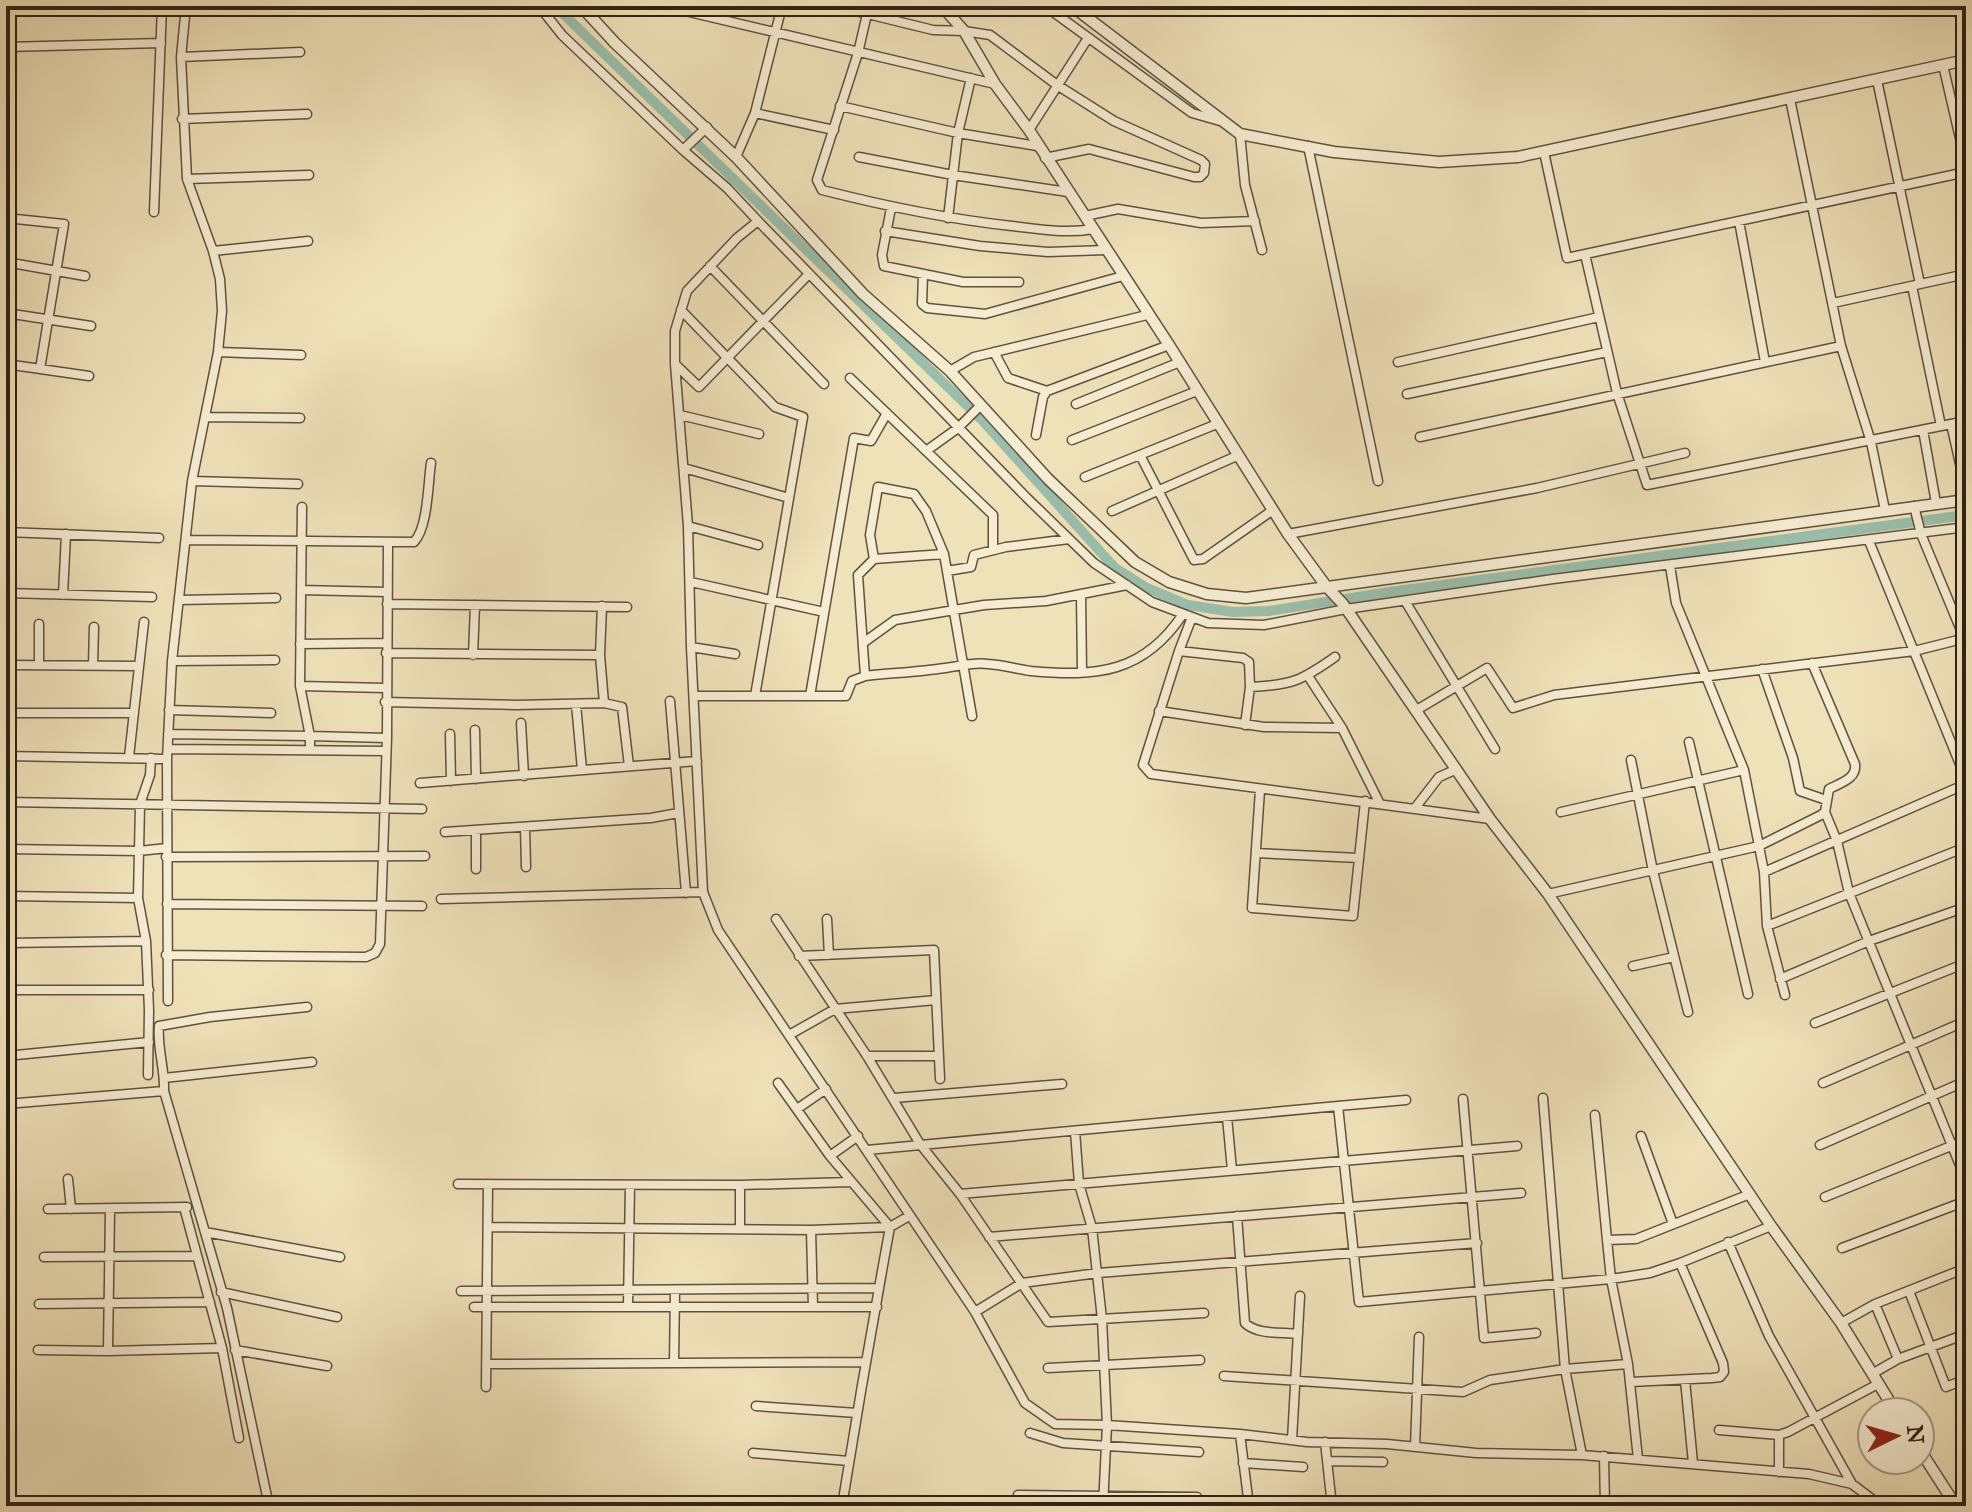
<svg xmlns="http://www.w3.org/2000/svg" width="1972" height="1512" viewBox="0 0 1972 1512" font-family="'IM FELL Great Primer',serif">
<style>
.lines{fill:none;stroke-linecap:round;stroke-linejoin:round}
.canal{stroke:#9abeab;stroke-width:10}
.minor-casing{stroke:#5f523e;stroke-width:11}
.tertiary-casing{stroke:#5f523e;stroke-width:13}
.minor{stroke:#f5ecd1;stroke-width:8}
.tertiary{stroke:#f5ecd1;stroke-width:10}
</style>
<rect width="100%" height="100%" fill="#efe1b8"/>
<filter id="stains"><feTurbulence type="fractalNoise" baseFrequency=".0025" numOctaves="4"/><feColorMatrix values="0 0 0 0 .2 0 0 0 0 .09 0 0 0 0 .02 0 0 0 .5 -.17"/></filter>
<radialGradient id="worn" r=".72"><stop offset=".6" stop-color="#630" stop-opacity="0"/><stop offset="1" stop-color="#630" stop-opacity=".3"/></radialGradient>
<g class="lines">
<path class="canal" d="M555,6L982,420L1115,568L1145,587L1188,605L1233,612L1268,611L1390,592L1966,515"/>
<g class="minor-casing">
<path id="minor" d="M539,6L562,35L683,150
M835,6L933,30L964,31L990,35L1057,85L1114,121L1201,160L1205,164L1204,173L1200,177H1194L1089,149L1045,158
M866,6L867,14L858,53L817,180L822,190C885,206 947,219 1012,226C1039,229 1066,234 1093,229
M1045,6L1192,113L1220,121
M685,11L995,84
M6,47L161,43
M181,57L300,52
M1943,65L1966,164
M1877,80L1920,284
M1790,99L1841,346L1871,442L1885,510
M840,106L958,133L1037,146
M755,113L834,130
M182,119L307,114
M707,127L683,150L727,188L758,221L737,238L687,291L675,331V364L688,526L691,647L703,892L718,930L975,1312L1025,1403L1055,1424L1107,1425L1240,1434L1307,1442L1387,1444L1476,1453L1582,1455L1809,1474L1852,1484L1881,1506
M1029,130L1088,38
M1240,134L1245,185L1262,250
M1308,146L1378,481
M1544,152L1567,258L1966,172
M736,157L755,113L782,6
M859,157L953,175L1068,192
M187,179L309,175
M891,208L882,255L884,266L963,282H1019
M154,212L162,6
M1085,216L1118,209L1201,223L1255,221
M6,218L64,224L40,369
M948,218L958,133L971,78
M758,221L1026,497L1094,563L1152,602L1208,623L1264,625L1346,609L1553,579L1966,527
M1739,221L1765,362
M885,231L980,246L1048,252L1106,250
M213,251L308,241
M1585,254L1617,393L1647,485L1966,421
M6,262L85,276
M710,266L824,384
M923,275L922,304L927,308L985,314L1123,276
M1912,286L1941,426
M1833,303L1966,274
M681,310L775,407L803,417L755,696
M6,313L91,326
M218,352L301,355
M994,352L1008,378L1047,391
M1398,362L1599,317
M6,364L89,376
M675,364L699,387L809,274
M950,371L974,357L1147,315
M850,378L993,515V550
M1407,394L1607,352
M1076,404L1180,362
M887,413L871,441L854,438L810,696H846L852,681L865,676C892,673 919,672 945,668C959,666 974,662 988,664C1003,665 1017,669 1031,671C1097,677 1144,673 1183,614
M680,415L759,434
M206,417L300,418
M1951,424L1963,477
M1923,430L1936,503
M1036,435L1043,397L1047,391L1169,345
M1420,437L1841,346
M1072,440L1197,391
M926,451L958,428L981,405
M1140,455L1194,560L1203,559L1273,510
M684,468L789,498
M1085,477L1217,424
M192,481L298,484
M1914,506L1921,534L1965,640
M1112,511L1239,455
M688,526L758,545
M6,532L159,538
M1288,534L1537,488L1685,453
M186,540L414,542C428,528 428,483 431,463
M1869,541L1966,779
M874,559L944,554
M1670,566L1676,603L1744,770L1759,846L1821,815L1825,812L1829,789C1840,783 1857,779 1855,764L1812,663
M947,571L971,567L974,555L1006,547L1069,539
M691,582L824,612
M301,590L387,592
M6,593L152,597
M63,595L66,534
M1081,595L1082,671
M179,600L276,598
M1405,601L1495,749
M387,604L627,607
M1192,617L1179,651L1143,765L1151,774L1490,819
M863,643L895,620L984,605L1046,601L1127,585
M300,644L386,643
M691,647L735,654
M1179,651L1243,658L1249,662L1250,687L1245,725
M386,653L600,655
M473,655L475,605
M172,661L275,660
M6,665L139,666
M39,665V624
M93,665L94,627
M1762,669L1793,758L1800,791L1826,800
M865,676L858,575L874,559L870,535L878,487L914,494L926,511L944,554L972,716
M1308,676L1342,728L1379,802
M300,686L385,688
M1250,687C1292,685 1301,681 1335,657
M695,696H810
M670,701L686,893
M385,702L516,705L604,703L600,655L602,606
M604,703L622,707L629,766
M576,704L582,770
M169,710L271,713
M1159,711L1264,727L1342,728
M1415,711L1487,668L1513,708L1554,695L1914,651L1966,638
M6,713H134
M521,723L524,776
M475,730L476,779
M168,734L310,736L300,686L302,507
M450,734L451,781
M1689,742L1748,994
M168,749L386,751
M310,750V736L387,738L388,543
M6,756L167,759
M129,757L144,622
M1631,760L1653,871L1688,1012
M420,783L697,761
M1260,790L1252,908L1353,916L1365,801
M6,802L422,809
M1415,808L1439,777L1457,769
M1561,812L1744,770
M1825,812L1837,841L1849,893L1966,1180
M525,827L526,867
M476,830V869
M445,832L651,818L678,813
M6,849L139,851L167,848
M1256,853L1359,858
M166,857L425,856
M1764,872L1966,784
M1548,894L1759,846L1764,872L1767,926L1785,995
M6,896L138,898
M441,899L703,892
M167,904L422,906
M776,919L867,1056L920,1144L960,1194L1048,1322L1204,1313
M827,919L829,955
M1767,926L1966,847
M6,943L146,941
M166,955L366,957L375,953L380,944L387,738
M799,956L934,950L940,1079
M1633,966L1674,957
M1780,979L1869,941L1966,907
M6,990H149
M168,1001L167,759L172,661L192,481L218,352L222,311L220,279L213,251L187,179L181,57L186,6
M1815,1023L1966,963
M789,1035L835,1009L936,1000
M6,1056L149,1042
M867,1056H939
M148,1075L149,1010L146,941L138,898L140,804L150,775L151,758
M164,1078L312,1062
M778,1083L830,1156L890,1227C873,1320 857,1413 842,1506
M1823,1083L1966,1021
M894,1098L1062,1084
M1543,1098L1565,1369L1582,1455
M1463,1099L1484,1338L1536,1333
M6,1104L164,1091
M1338,1106L1406,1100
M797,1109L826,1089
M1595,1115L1607,1240L1636,1239L1750,1194
M1227,1117L1232,1170
M1075,1131L1079,1184L1092,1228L1102,1319L1107,1425L1103,1506
M1641,1136L1673,1224
M1820,1145L1966,1081
M867,1150L1338,1106L1359,1302L1611,1279L1650,1273L1680,1263L1771,1226
M830,1156L858,1136
M68,1179L71,1209
M458,1184L740,1185L851,1182
M740,1185V1229
M960,1194L1517,1146
M1825,1197L1966,1140
M184,1207L222,1348L239,1438
M48,1209L187,1207
M110,1210L108,1351L222,1348
M1237,1216L1245,1323C1257,1335 1281,1332 1298,1334
M488,1227L811,1230L890,1227L909,1216
M811,1230L813,1307
M205,1232L340,1257
M989,1237L1521,1193
M1607,1240L1611,1279L1628,1364L1638,1459
M1728,1242L1769,1336L1852,1484
M1842,1248L1966,1201
M44,1257L196,1256
M461,1291L879,1288
M1909,1291L1946,1387L1966,1379
M221,1292L337,1317
M39,1304L210,1302
M1875,1304L1898,1359
M628,1306L630,1185
M474,1307H877
M975,1312L1022,1283L1098,1273L1477,1243
M1841,1323L1875,1304L1966,1268
M38,1350L108,1351
M235,1350L327,1366
M674,1363L675,1291
M487,1364L864,1362
M1048,1368L1200,1360
M1872,1374L1898,1359L1966,1334
M1224,1376L1463,1392L1490,1380L1565,1369L1628,1364
M1685,1380L1693,1463
M1631,1382L1712,1378L1720,1377L1724,1372L1723,1363L1680,1263
M486,1387L488,1184
M756,1406L857,1413
M1719,1430L1779,1435L1788,1432L1878,1384
M1030,1433L1063,1443L1199,1452
M1240,1434L1249,1506
M1292,1440L1300,1296
M1325,1442L1332,1506
M1415,1447L1419,1337
M753,1453L849,1461
M1604,1456L1605,1506
M1327,1461L1383,1462
M1243,1463L1303,1467
M1779,1472V1435
M1018,1495L1197,1497
M747,1505L768,1506
M269,1506L227,1308L164,1091C165,1069 157,1048 159,1026L210,1017L307,1007"/>
</g>
<g class="tertiary-casing">
<path id="tertiary" d="M581,6L615,43L736,157L863,294L950,371L1048,479L1135,562L1169,582L1207,594L1246,598L1966,500
M942,6L964,31L995,84L1029,130L1169,345L1288,534L1326,586L1343,604L1490,819L1548,894L1771,1226L1841,1323L1896,1412
M1072,6L1240,134L1334,152L1439,162L1518,157L1966,60
M1920,1450L1956,1506"/>
</g>
<use href="#minor" class="minor"/>
<use href="#tertiary" class="tertiary"/>
</g>
<rect width="1972" height="1512" fill="none" stroke="#efe1b8" stroke-width="32"/>
<rect x="8" y="8" width="1956" height="1496" fill="none" stroke="#2f2216" stroke-width="4"/>
<rect x="16" y="16" width="1940" height="1480" fill="none" stroke="#2f2216" stroke-width="2"/>
<g transform="translate(1896 1436) rotate(85)"><circle r="38" fill="#f5ecd1" stroke="#a69b86" stroke-width="2"/>
<path d="M0-6L14 30L0 20L-14 30Z" fill="#8f2418"/>
<text y="-12" font-size="22" font-weight="bold" text-anchor="middle" fill="#2f2216">N</text>
</g>
<rect width="100%" height="100%" filter="url(#stains)"/>
<rect width="100%" height="100%" fill="url(#worn)"/>
</svg>
